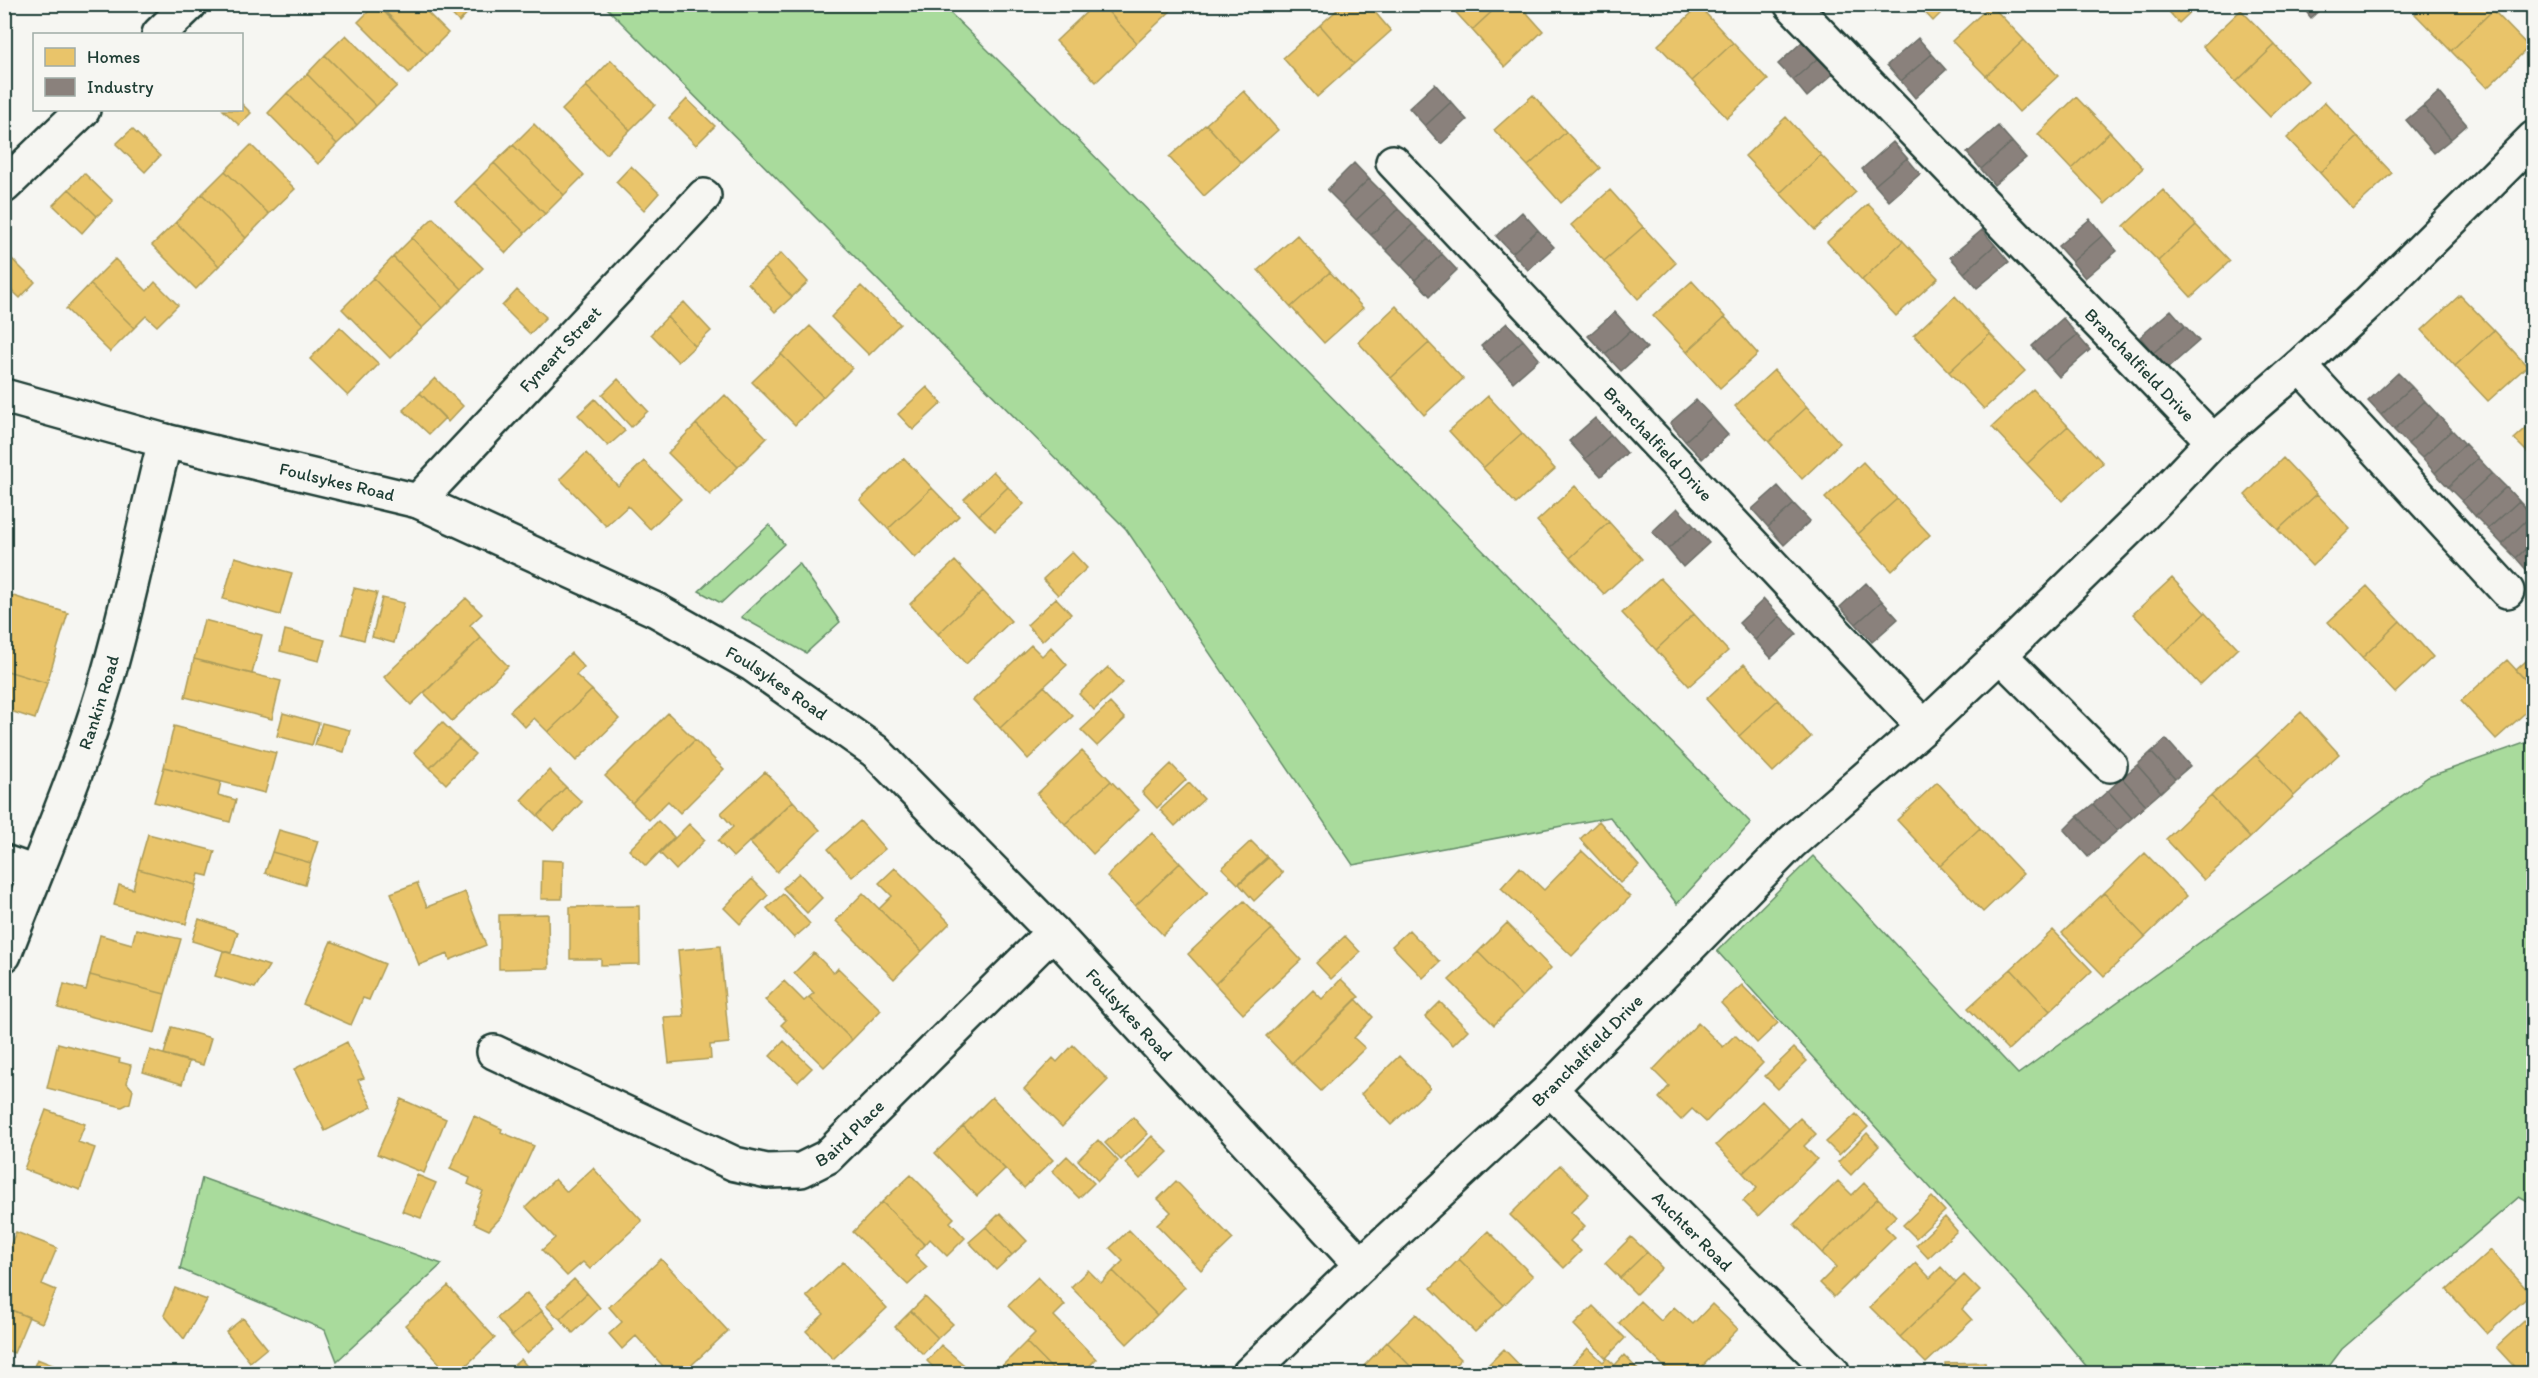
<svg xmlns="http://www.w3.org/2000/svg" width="2538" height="1378" viewBox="0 0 2538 1378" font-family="Itim,sans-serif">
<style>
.green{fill:#a9db9c;stroke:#648c68;stroke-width:1.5}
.homes{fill:#e9c46a;stroke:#ac9c5a;stroke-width:1.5}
.industry{fill:#8a817c;stroke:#6a6d66;stroke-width:1.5}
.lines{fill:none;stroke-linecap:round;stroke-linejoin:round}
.minor-casing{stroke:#1f3d34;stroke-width:38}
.minor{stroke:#f6f6f2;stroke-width:33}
.labels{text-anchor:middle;stroke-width:6;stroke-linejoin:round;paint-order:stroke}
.street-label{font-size:18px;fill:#1f3d34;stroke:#f6f6f2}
</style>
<rect width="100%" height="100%" fill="#f6f6f2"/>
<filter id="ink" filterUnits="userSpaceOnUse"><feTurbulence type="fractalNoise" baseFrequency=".0167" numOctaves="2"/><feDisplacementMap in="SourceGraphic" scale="12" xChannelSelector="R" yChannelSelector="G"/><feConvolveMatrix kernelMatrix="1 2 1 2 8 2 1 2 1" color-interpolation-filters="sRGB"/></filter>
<g filter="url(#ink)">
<path class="green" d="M604,5H942L1056,117L1751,823L1677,904L1610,817L1353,865L1126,529Z
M769,525L784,544L721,603L699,591Z
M799,563L840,622L806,653L741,617Z
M2533,740V1205L2519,1197L2342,1349L2324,1373H2272L2265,1368L2258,1374L2092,1373L2028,1296L1717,951L1813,856L2018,1074L2428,777Z
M202,1178L442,1264L337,1361L325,1330L180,1269Z"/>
<path class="homes" d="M376,4L427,54L409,73L358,22Z
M378,4H419L448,33L427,54Z
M442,4H476L459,22Z
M1095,4H1101L1137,43L1096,82L1056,41Z
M1101,4H1178L1137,43Z
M1344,4H1368L1391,31L1354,64L1320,25Z
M1448,4H1500L1472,30Z
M1500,4H1519L1543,31L1505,67L1472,30Z
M1917,4H1950L1933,21Z
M2162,4H2199L2179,23Z
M2425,4H2487L2493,10L2451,51L2415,14Z
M1991,5L2024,40L1986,76L1952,41Z
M1699,6L1733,43L1692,81L1658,45Z
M2241,10L2275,45L2236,82L2203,46Z
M2493,10L2529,47L2487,88L2451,51Z
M1320,25L1354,64L1317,97L1283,58Z
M346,35L397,86L376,106L325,55Z
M2024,40L2058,76L2019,112L1986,76Z
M1733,43L1768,80L1727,118L1692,81Z
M2275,45L2308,81L2270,117L2236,82Z
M325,55L376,106L357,125L307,74Z
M611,60L655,105L630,130L586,86Z
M307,74L357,125L337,144L287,93Z
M586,86L630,130L606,154L562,110Z
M1244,91L1278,130L1241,163L1206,124Z
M287,93L337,144L318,164L268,113Z
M1533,95L1566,132L1528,166L1494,130Z
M2076,97L2110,132L2071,169L2038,134Z
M687,99L715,126L696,145L669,118Z
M2325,102L2358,137L2320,173L2287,138Z
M242,104L251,113L239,125L223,110H242Z
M1786,117L1821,155L1780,193L1745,156Z
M534,124L584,175L564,195L513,145Z
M1206,124L1241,163L1204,196L1169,157Z
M132,129L160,156L145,172L116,144Z
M1566,132L1600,168L1561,203L1528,166Z
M2110,132L2143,168L2105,204L2071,169Z
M2358,137L2392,173L2353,209L2320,173Z
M251,145L295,189L269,214L225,171Z
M513,145L564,195L545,214L494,163Z
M1821,155L1856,192L1815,230L1780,193Z
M494,163L545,214L525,233L474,183Z
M631,166L659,193L644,210L616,182Z
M225,171L269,214L246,238L202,194Z
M84,173L113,201L97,216L69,189Z
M474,183L525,233L506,253L455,202Z
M69,189L97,216L82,233L53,205Z
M1610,190L1643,227L1604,261L1571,225Z
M2163,190L2196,225L2158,261L2124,226Z
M202,194L246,238L219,266L176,222Z
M1868,204L1903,241L1862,280L1827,242Z
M433,218L483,268L462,289L412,238Z
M176,222L219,266L196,289L152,245Z
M2196,225L2230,261L2191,297L2158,261Z
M1643,227L1676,263L1638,299L1604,261Z
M1297,235L1330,272L1291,307L1258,270Z
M412,238L462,289L443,308L393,257Z
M1903,241L1938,278L1896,316L1862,280Z
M781,253L808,282L792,297L765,268Z
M7,254L35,282L20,298L4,283V256Z
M393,257L443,308L422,328L373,278Z
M115,259L147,291L155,282L178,305L157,326L146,316L134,328L90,284Z
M765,268L792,297L775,312L748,283Z
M1330,272L1363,308L1324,343L1291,307Z
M373,278L422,328L390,358L342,309Z
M1692,281L1725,317L1687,352L1653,316Z
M90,284L134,328L110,352L66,309Z
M861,286L900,324L869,355L831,317Z
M517,290L546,317L530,334L502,306Z
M2460,295L2494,330L2455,366L2422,330Z
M1955,296L1990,334L1949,372L1914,335Z
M684,302L711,331L695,346L667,317Z
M1396,306L1429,343L1391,378L1358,342Z
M667,317L695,346L678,362L651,334Z
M1725,317L1758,354L1720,388L1687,352Z
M810,326L852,368L823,397L781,354Z
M340,327L379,364L348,396L310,359Z
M2494,330L2527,366L2488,401L2455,366Z
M1990,334L2025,371L1984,409L1949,372Z
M1429,343L1463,379L1424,415L1391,378Z
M781,354L823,397L795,425L752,382Z
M1774,370L1807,407L1769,442L1735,406Z
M435,378L463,406L448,422L420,393Z
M618,379L648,411L631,427L602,395Z
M927,387L942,403L913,430L898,414Z
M2033,389L2068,426L2027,464L1992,427Z
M420,393L445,418L429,434L403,410Z
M725,395L767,438L738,467L696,424Z
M1488,396L1522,433L1483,468L1449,431Z
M595,399L625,431L608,446L578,415Z
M1807,407L1840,443L1802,479L1769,442Z
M2534,421V459L2514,439Z
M696,424L738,467L710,495L668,453Z
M2068,426L2103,463L2062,501L2027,464Z
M1522,433L1555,469L1516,504L1483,468Z
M586,453L618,486L644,461L681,499L650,529L628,506L606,526L560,479Z
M904,458L932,488L888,529L860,500Z
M2283,458L2317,494L2278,530L2245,495Z
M1863,462L1897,499L1858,534L1825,498Z
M993,471L1008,487L979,515L964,499Z
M1575,486L1609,522L1570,558L1537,521Z
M1008,487L1024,504L995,531L979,515Z
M932,488L959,516L915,558L888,529Z
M2317,494L2350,529L2312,566L2278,530Z
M1897,499L1930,535L1892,571L1858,534Z
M1609,522L1642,559L1604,594L1570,558Z
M1072,552L1087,568L1058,595L1043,579Z
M235,557L292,573L280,615L223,599Z
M955,561L983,591L938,634L910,604Z
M1660,578L1694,614L1656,650L1622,613Z
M2172,578L2205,613L2167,650L2133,614Z
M2367,586L2400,621L2362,658L2328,622Z
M354,588L377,593L364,640L342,634Z
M983,591L1011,621L966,664L938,634Z
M10,595L68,613L47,683L4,670V611Z
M382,598L404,603L394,643L372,637Z
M466,598L482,614L470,625L481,638L411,705L384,677Z
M1056,598L1071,614L1042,641L1027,625Z
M2205,613L2238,648L2200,685L2167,650Z
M1694,614L1728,651L1689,686L1656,650Z
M204,620L262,635L252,674L194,659Z
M2400,621L2433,657L2395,693L2362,658Z
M285,630L325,640L319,661L280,651Z
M481,638L508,666L452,721L424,693Z
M1031,645L1042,656L1051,647L1067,665L1000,728L973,700Z
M571,653L584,667L576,675L592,690L548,732L534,718L525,727L510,711Z
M2534,654V689L2516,670Z
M194,659L281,681L272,719L185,697Z
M2507,660L2534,689V705L2496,739L2461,701Z
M1744,664L1778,700L1739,736L1706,699Z
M1108,667L1123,683L1094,710L1079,694Z
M4,670L47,683L35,719L4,709Z
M1044,686L1073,716L1028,759L1000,728Z
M592,690L619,719L576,761L548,732Z
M1778,700L1811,737L1773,772L1739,736Z
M1110,703L1125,719L1097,746L1081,730Z
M2301,712L2339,754L2294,796L2256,755Z
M283,713L319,723L312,745L277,736Z
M668,713L695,740L632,803L605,776Z
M442,722L459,739L430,768L414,752Z
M322,723L350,730L344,752L315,745Z
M174,726L276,753L265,793L164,767Z
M459,739L475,754L446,784L430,768Z
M695,740L724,769L680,813L668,801L649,820L632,803Z
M1082,751L1111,781L1065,824L1037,794Z
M2256,755L2294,796L2250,838L2211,796Z
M1171,764L1186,780L1157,808L1142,792Z
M164,767L221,782L218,795L236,800L230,822L154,802Z
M549,770L566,787L538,816L521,800Z
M765,772L793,801L733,857L718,841L733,827L721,813Z
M1111,781L1139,810L1093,854L1065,824Z
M1937,782L1980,828L1940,866L1897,820Z
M1189,783L1204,799L1175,826L1160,810Z
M566,787L582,802L554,831L538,816Z
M2211,796L2250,838L2204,880L2166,839Z
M793,801L820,830L777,872L750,843Z
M658,821L674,837L646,866L629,850Z
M860,821L885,849L852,877L828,849Z
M1599,821L1639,866L1620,883L1580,839Z
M689,824L705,840L676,870L660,853Z
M1980,828L2023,874L1983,912L1940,866Z
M279,830L318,841L311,863L272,852Z
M1152,833L1180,863L1135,906L1107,876Z
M148,834L215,851L208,876L199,874L196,885L138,869Z
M1251,841L1267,857L1238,884L1222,868Z
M1582,851L1630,897L1572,956L1501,888L1520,867L1544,890Z
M272,852L311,863L305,885L265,873Z
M2145,853L2187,896L2145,937L2104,893Z
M1268,858L1283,873L1254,901L1239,884Z
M542,860L563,861L562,899H541Z
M1180,863L1208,892L1163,935L1135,906Z
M895,868L950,923L922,951L879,909L892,896L879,883Z
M138,869L196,885L186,924L114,905L119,885L133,889Z
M799,873L822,898L807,913L783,888Z
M752,879L768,895L740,924L724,908Z
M417,883L427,907L465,892L486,945L450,960L448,954L419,965L391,893Z
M863,893L922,951L894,979L836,921Z
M2104,893L2145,937L2104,976L2062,933Z
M783,894L810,924L794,938L767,908Z
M1244,901L1272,929L1215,984L1188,954Z
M639,906L640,964L601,965V959H570V907Z
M548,914L549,968L499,969V915Z
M199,919L238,932L231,953L192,941Z
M1507,923L1551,968L1522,997L1478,952Z
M136,929L181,939L165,994L90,975L100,935L132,944Z
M1272,929L1301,960L1243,1014L1215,984Z
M1409,930L1440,962L1423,978L1392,946Z
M2053,930L2092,971L2050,1011L2011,969Z
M1345,936L1360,952L1331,979L1316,963Z
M331,941L385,964L369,1000L363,998L351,1025L303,1004Z
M720,946L729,1043L710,1045L711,1059L669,1063L664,1017L684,1016L678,950Z
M223,951L269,966L255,988L215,976Z
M1478,952L1522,997L1494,1025L1449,980Z
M814,953L834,973L838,968L881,1010L852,1040L809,997L814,993L794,973Z
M2011,969L2050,1011L2008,1050L1968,1008Z
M90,975L165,994L155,1033L58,1008L64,984L86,990Z
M1341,979L1359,997L1292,1063L1266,1036L1313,990L1322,999Z
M784,981L804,1001L809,997L852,1040L824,1067L781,1025L786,1020L765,1000Z
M1742,985L1778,1023L1757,1043L1721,1003Z
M1356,999L1373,1017L1354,1038L1365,1048L1321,1091L1292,1063Z
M1440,1002L1468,1030L1453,1045L1425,1017Z
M1698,1023L1723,1047L1735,1035L1763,1063L1706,1122L1692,1109L1681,1120L1659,1098L1669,1086L1653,1070Z
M172,1027L211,1038L203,1065L164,1054Z
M784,1041L812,1068L798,1082L770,1056Z
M347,1042L364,1078L358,1080L372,1107L325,1131L294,1069Z
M58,1043L120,1059L119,1062L131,1065L127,1083L133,1090L130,1103L122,1107L47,1088Z
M1073,1045L1108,1080L1062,1127L1024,1089L1053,1058L1057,1062Z
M1794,1048L1807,1061L1778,1089L1765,1076Z
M150,1050L189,1062L182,1084L143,1072Z
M1399,1056L1430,1088L1391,1125L1361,1094Z
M992,1097L1053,1160L1024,1188L963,1126Z
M401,1099L446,1119L424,1173L377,1154Z
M1762,1101L1789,1129L1743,1173L1716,1145Z
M46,1110L85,1124L78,1142L95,1148L80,1190L24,1169Z
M1856,1114L1868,1127L1839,1155L1826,1142Z
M474,1116L502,1129L501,1132L534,1146L502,1216L489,1230L474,1223L477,1205L483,1191L468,1184L470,1178L450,1169Z
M1133,1117L1148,1134L1121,1160L1105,1143Z
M1800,1118L1816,1134L1804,1146L1817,1159L1758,1216L1743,1201L1757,1188L1743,1173Z
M963,1126L1005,1169L977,1196L935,1153Z
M1867,1133L1879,1146L1851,1175L1838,1162Z
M1152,1136L1168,1152L1140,1179L1125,1163Z
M1098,1140L1118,1161L1098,1181L1078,1160Z
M1067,1156L1094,1183L1079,1198L1052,1171Z
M1560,1165L1589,1194L1571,1212L1585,1226L1570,1241L1581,1251L1564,1268L1510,1215Z
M593,1168L642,1221L590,1269L583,1262L567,1276L542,1250L555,1238L526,1207L555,1179L567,1192Z
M417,1175L436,1183L421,1218L402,1211Z
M911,1175L954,1218L950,1222L965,1238L947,1256L930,1239L925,1245L882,1202Z
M1176,1181L1233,1239L1201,1270L1157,1225L1171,1212L1158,1199Z
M1838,1181L1852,1195L1864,1183L1878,1198L1822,1253L1794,1224Z
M1932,1197L1945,1211L1916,1238L1903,1225Z
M1878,1198L1896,1216L1885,1227L1895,1237L1834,1297L1820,1283L1836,1267L1822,1253Z
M882,1202L925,1245L915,1255L927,1267L908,1285L853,1232Z
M1000,1213L1027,1241L1012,1255L986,1227Z
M1945,1217L1957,1231L1928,1258L1916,1245Z
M986,1227L1012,1255L996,1270L969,1242Z
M1129,1230L1185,1287L1157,1315L1113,1271L1123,1261L1110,1248Z
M1488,1231L1533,1276L1504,1305L1459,1259Z
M16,1232L57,1248L42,1284L56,1290L42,1323L4,1307V1260Z
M1631,1237L1647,1252L1620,1278L1605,1263Z
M2491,1250L2531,1294L2487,1334L2447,1290Z
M1647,1252L1662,1268L1636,1294L1620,1278Z
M661,1259L728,1331L682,1374H670L636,1336L622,1349L609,1334L622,1322L609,1307Z
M1459,1259L1504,1305L1475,1332L1431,1288Z
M843,1262L887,1308L833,1359L806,1331L824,1314L806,1296Z
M1916,1263L1930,1278L1941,1267L1956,1283L1900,1337L1870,1307Z
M1088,1270L1101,1283L1113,1271L1157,1315L1127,1344L1071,1287Z
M1964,1275L1980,1291L1962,1309L1972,1320L1926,1363L1900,1337Z
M1038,1277L1065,1305L1054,1316L1096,1359L1082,1374H1057L1026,1342L1035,1333L1008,1306Z
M574,1279L587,1293L560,1319L546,1306Z
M448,1286L495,1338L457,1374H449L405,1325Z
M175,1288L207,1300L184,1339L164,1315Z
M527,1293L542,1311L512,1336L497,1318Z
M587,1293L600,1308L573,1333L560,1319Z
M925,1297L953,1324L938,1338L911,1311Z
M1640,1301L1661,1321L1674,1307L1693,1324L1712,1304L1738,1329L1695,1374H1672L1619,1323Z
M1593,1306L1625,1338L1606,1358L1574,1325Z
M4,1307L29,1317L14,1353L4,1349Z
M542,1311L556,1328L527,1353L512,1336Z
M911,1311L938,1338L923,1354L895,1327Z
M2534,1312V1374H2521L2496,1347Z
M1416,1314L1461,1359L1446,1374H1418L1387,1342Z
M243,1318L267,1348L250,1362L226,1332Z
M1026,1342L1057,1374H1005L1000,1368Z
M1387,1342L1418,1374H1363L1360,1370Z
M941,1345L970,1370L967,1374H940L927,1361Z
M1588,1348L1603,1362L1607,1358L1615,1365L1624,1355L1642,1374H1563Z
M1504,1349L1528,1374H1498L1489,1364Z
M37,1359L73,1373L31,1374Z
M521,1359L533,1374H504Z
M1985,1362L1986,1374H1945V1363Z"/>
<path class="industry" d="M2300,4H2326L2311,18Z
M1918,38L1932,54L1901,81L1887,65Z
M1803,41L1818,58L1793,80L1778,64Z
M1932,54L1946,70L1915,98L1901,81Z
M1818,58L1833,74L1807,97L1793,80Z
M1435,84L1451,102L1425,126L1409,108Z
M2439,92L2467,125L2451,139L2423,106Z
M1451,102L1467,120L1441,144L1425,126Z
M2423,106L2451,139L2434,153L2406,120Z
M1998,126L2012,142L1981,169L1967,153Z
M1893,142L1907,158L1875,185L1862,169Z
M2012,142L2026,158L1994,185L1981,169Z
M1907,158L1920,174L1889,201L1875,185Z
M1354,163L1369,179L1342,205L1327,190Z
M1369,179L1384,194L1356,220L1342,205Z
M1384,194L1398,209L1371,235L1356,220Z
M1398,209L1413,224L1386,250L1371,235Z
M1522,212L1538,230L1512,253L1496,236Z
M2090,219L2103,235L2072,262L2058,246Z
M1413,224L1428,239L1401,265L1386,250Z
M1538,230L1554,247L1528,270L1512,253Z
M1982,230L1995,245L1964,273L1950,257Z
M2103,235L2117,251L2085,278L2072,262Z
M1428,239L1442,254L1415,280L1401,265Z
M1995,245L2009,262L1977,288L1964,273Z
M1442,254L1457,270L1430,296L1415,280Z
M2171,310L2185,326L2153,353L2140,337Z
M1615,312L1631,330L1605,354L1588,336Z
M2063,318L2077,335L2045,361L2032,346Z
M1507,323L1523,340L1497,364L1481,346Z
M2185,326L2199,341L2167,369L2153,353Z
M1631,330L1647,348L1621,371L1605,354Z
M2077,335L2090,350L2059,377L2045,361Z
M1523,340L1539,359L1513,382L1497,364Z
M2398,373L2412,387L2381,415L2368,401Z
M2412,387L2425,401L2394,430L2381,415Z
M1696,400L1712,417L1685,441L1670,423Z
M2425,401L2438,415L2408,444L2394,430Z
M2438,415L2452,430L2422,458L2408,444Z
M1712,417L1728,435L1702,459L1685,441Z
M1595,418L1611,435L1585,459L1569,441Z
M2452,430L2465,444L2435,473L2422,458Z
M1611,435L1627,453L1601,476L1585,459Z
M2465,444L2478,458L2448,487L2435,473Z
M2478,458L2492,473L2462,501L2448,487Z
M2492,473L2506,487L2475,516L2462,501Z
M1778,486L1794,504L1768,527L1752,509Z
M2506,487L2519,501L2488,529L2475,516Z
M2519,501L2532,515L2502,544L2488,529Z
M1794,504L1810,521L1784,545L1768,527Z
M1677,508L1694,526L1668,549L1652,532Z
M2532,515L2534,541L2516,558L2502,544Z
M1694,526L1709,543L1683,567L1668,549Z
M2534,541V568L2529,573L2516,558Z
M1866,583L1882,601L1856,624L1840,607Z
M1764,599L1780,616L1755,640L1739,623Z
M1882,601L1898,619L1872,642L1856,624Z
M1780,616L1797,634L1771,658L1755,640Z
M2166,739L2190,766L2175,779L2151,752Z
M2151,752L2175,779L2161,792L2137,765Z
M2137,765L2161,792L2146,805L2122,778Z
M2122,778L2146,805L2132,818L2108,791Z
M2108,791L2132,818L2117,831L2093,804Z
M2093,804L2117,831L2102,844L2078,816Z
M2078,816L2102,844L2088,857L2064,830Z"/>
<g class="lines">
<g class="minor-casing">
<g id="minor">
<path id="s1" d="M1791,4L2213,441"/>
<path d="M159,34L190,4"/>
<path id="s2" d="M1393,162L1924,727"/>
<path d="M4,186L83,110"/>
<path d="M2300,366L2507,591"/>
<path id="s3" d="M4,396L165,441L418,501L656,610L753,665L875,751L1053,932L1361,1265"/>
<path id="s4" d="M418,501L704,196"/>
<path d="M2000,655L2110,765"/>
<path d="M4,862L35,873"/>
<path id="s5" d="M4,955C38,865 77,778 105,685C129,605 144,522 165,441"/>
<path id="s6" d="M494,1052L735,1164L767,1171L801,1170L827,1157L1053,932"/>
<path id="s7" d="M1550,1089L1832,1371L1829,1374"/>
<path id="s8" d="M1249,1374L1361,1265L1550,1089L1791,843L1924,727L2000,655L2142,516L2213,441L2300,366L2368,303L2534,138"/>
</g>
</g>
<use href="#minor" class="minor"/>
</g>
</g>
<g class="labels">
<g class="street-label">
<text dy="6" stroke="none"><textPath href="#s4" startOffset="208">Fyneart Street</textPath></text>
<text dy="6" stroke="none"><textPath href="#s1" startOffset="502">Branchalfield Drive</textPath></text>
<text dy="6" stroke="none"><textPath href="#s2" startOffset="387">Branchalfield Drive</textPath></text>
<text dy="6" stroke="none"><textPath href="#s3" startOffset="344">Foulsykes Road</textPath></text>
<text dy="6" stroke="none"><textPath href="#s3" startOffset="830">Foulsykes Road</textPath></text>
<text dy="6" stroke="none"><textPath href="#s5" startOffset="270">Rankin Road</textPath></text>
<text dy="6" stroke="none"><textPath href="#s3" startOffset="1316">Foulsykes Road</textPath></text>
<text dy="6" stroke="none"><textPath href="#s8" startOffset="468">Branchalfield Drive</textPath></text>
<text dy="6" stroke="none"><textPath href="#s6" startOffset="394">Baird Place</textPath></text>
<text dy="6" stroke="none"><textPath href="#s7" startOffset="201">Auchter Road</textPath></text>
</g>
</g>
<rect width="2538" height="1378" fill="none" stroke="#f6f6f2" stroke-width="24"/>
<rect x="12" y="12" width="2514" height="1354" fill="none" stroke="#1f3d34" stroke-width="2" filter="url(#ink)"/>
<rect x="33" y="33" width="210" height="78" fill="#f6f6f2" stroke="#a0aca6" stroke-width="1.5"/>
<rect x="45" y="48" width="30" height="18" fill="#e9c46a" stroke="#a0aca6" stroke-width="1.5"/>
<text x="87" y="63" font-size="18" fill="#1f3d34">Homes</text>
<rect x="45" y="78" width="30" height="18" fill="#8a817c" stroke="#a0aca6" stroke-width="1.5"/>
<text x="87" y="93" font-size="18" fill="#1f3d34">Industry</text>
</svg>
